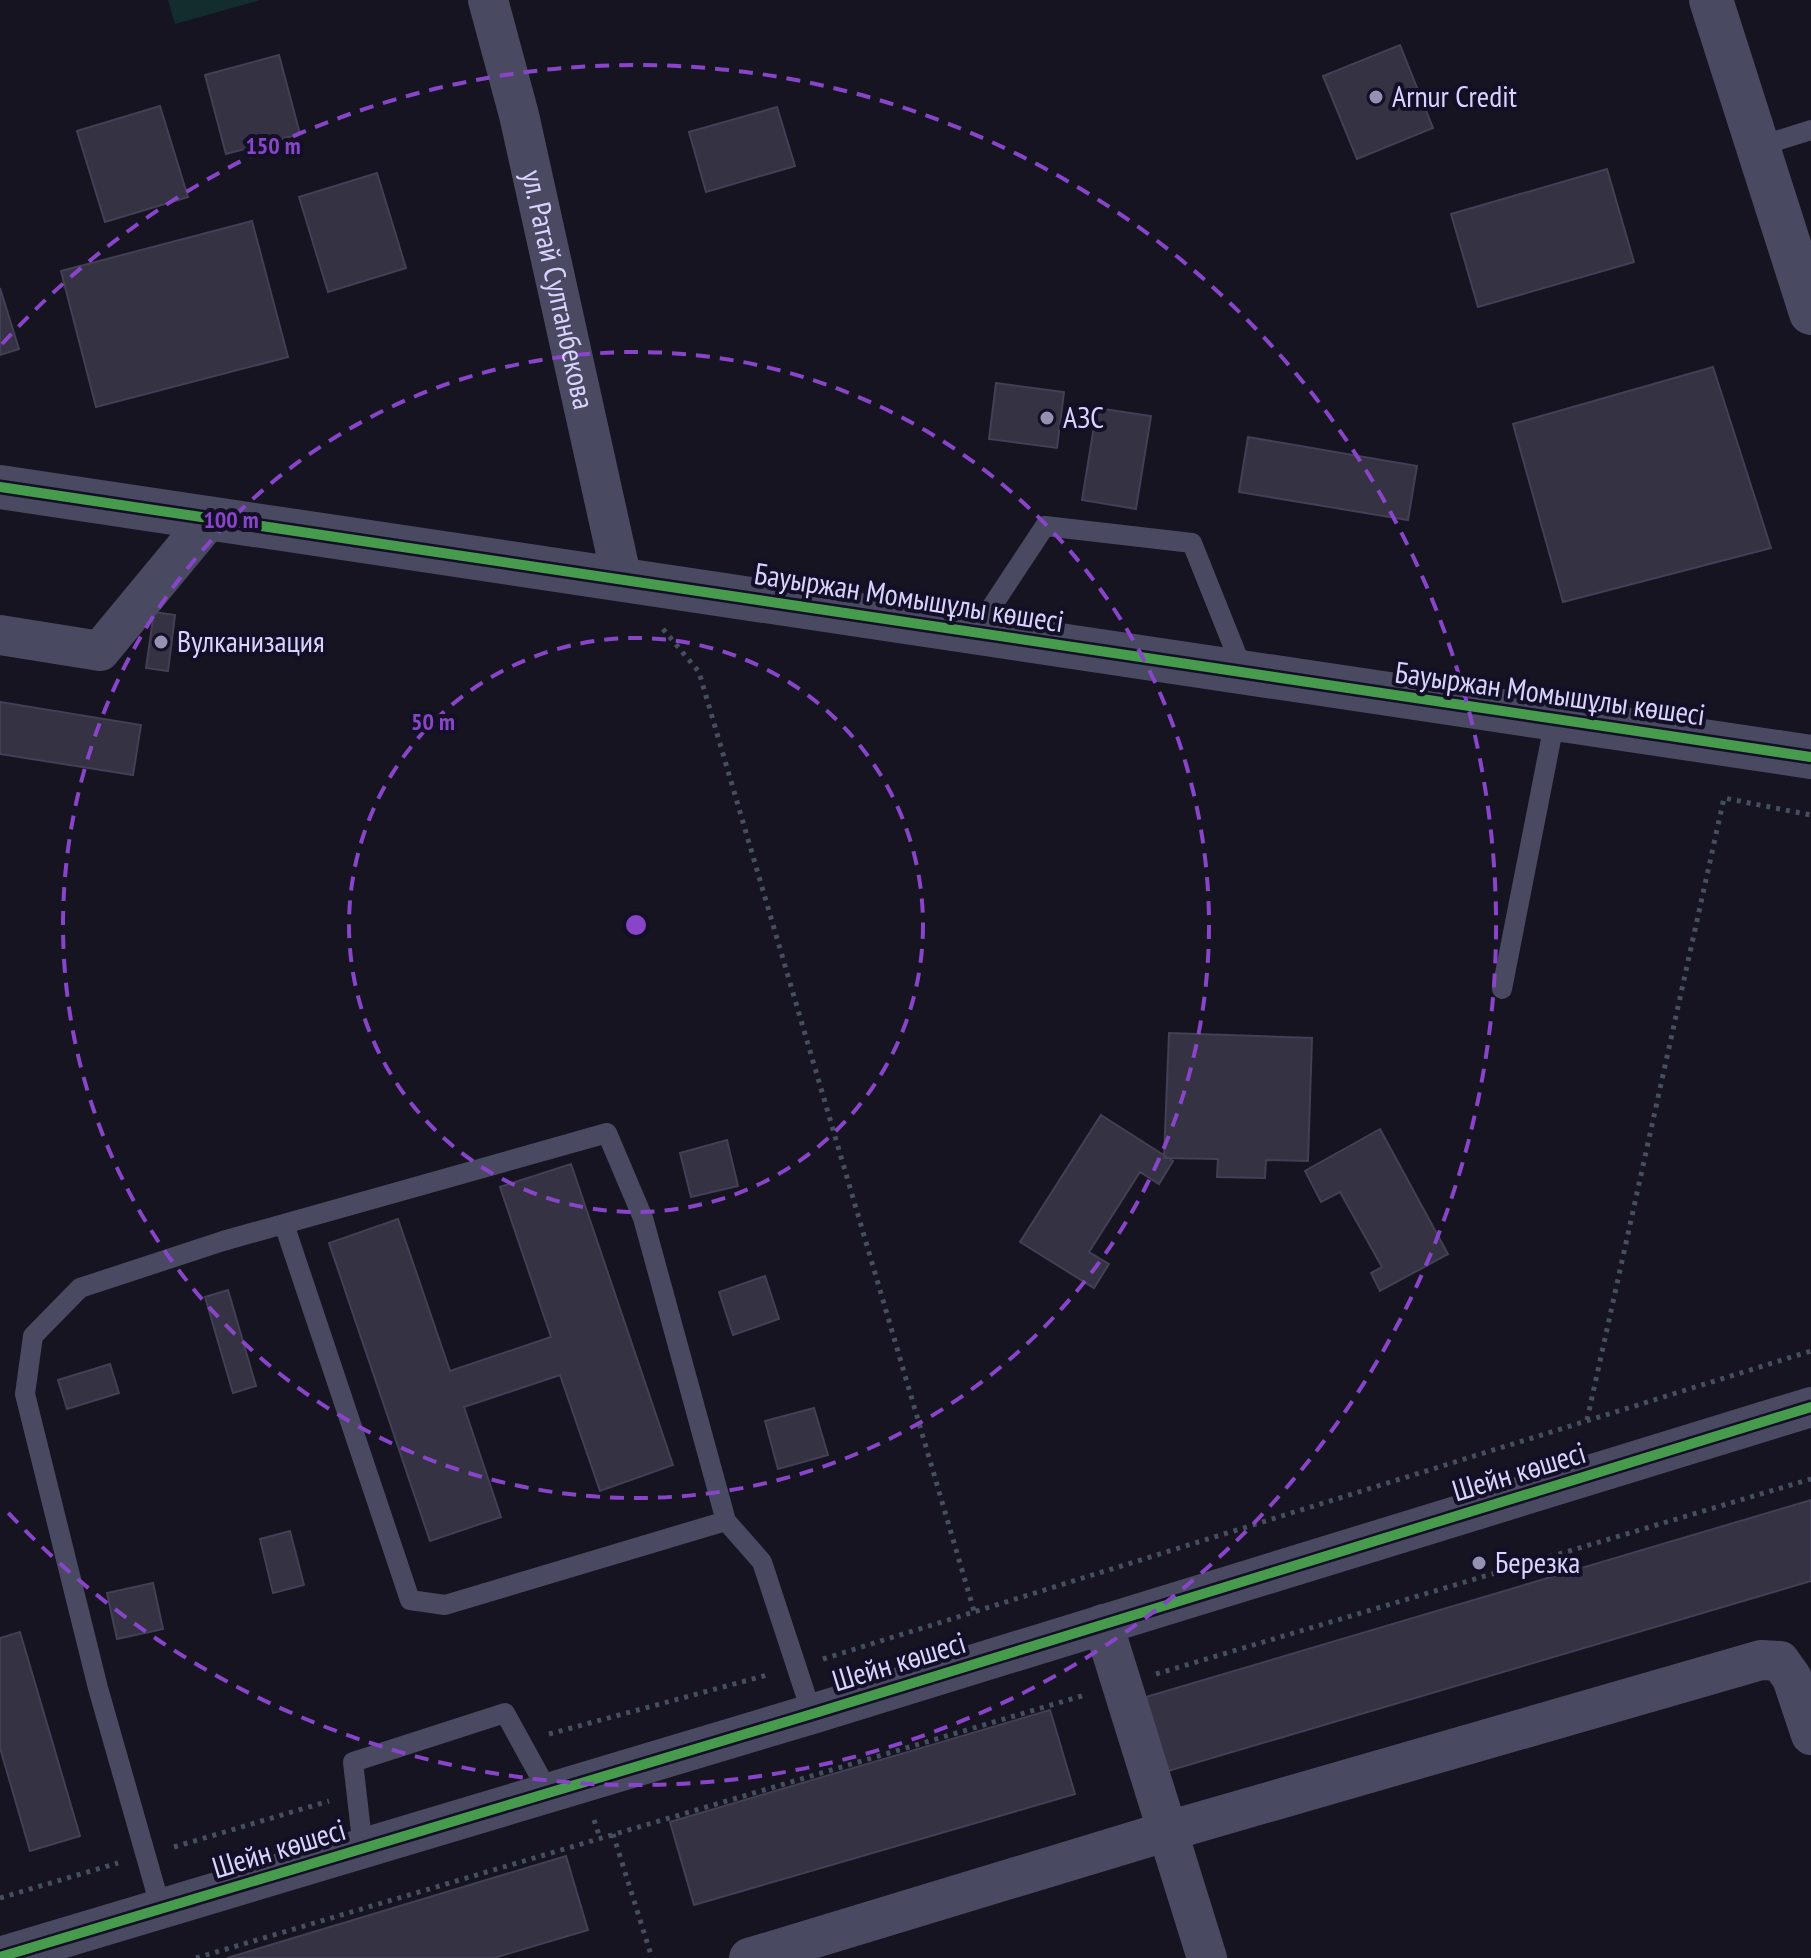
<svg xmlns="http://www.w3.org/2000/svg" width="1811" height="1958" viewBox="0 0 1811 1958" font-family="'PT Sans Narrow',sans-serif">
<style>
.green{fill:#132c2d}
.building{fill:#343243;stroke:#433f54;stroke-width:2}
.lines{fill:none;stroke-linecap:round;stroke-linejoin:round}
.path{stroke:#44505f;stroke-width:5;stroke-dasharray:4 6;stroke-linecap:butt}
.service{stroke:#4a4962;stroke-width:20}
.minor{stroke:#4a4962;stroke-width:40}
.tertiary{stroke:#4a4962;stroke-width:44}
.cycleway-casing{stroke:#130f26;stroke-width:15}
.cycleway{stroke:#469c4c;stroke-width:10}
.ring{fill:none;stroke:#8945c9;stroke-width:4;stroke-dasharray:14 10}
.poi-dot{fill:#9591b1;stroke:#130f26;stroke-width:3}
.labels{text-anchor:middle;stroke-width:8;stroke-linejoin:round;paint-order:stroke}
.poi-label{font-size:30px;fill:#d9d4ff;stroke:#130f26;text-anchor:start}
.street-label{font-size:30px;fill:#d9d4ff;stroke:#130f26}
.centre{fill:#8945c9;stroke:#130f26;stroke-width:4}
.ring-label{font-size:24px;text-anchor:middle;font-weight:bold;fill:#8945c9;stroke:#130f26;stroke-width:8;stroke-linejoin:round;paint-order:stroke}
</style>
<rect width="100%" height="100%" fill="#161421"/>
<path class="green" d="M168,0H260L175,24Z"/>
<path class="building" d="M1400,45L1433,128L1357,159L1323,76Z
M279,55L300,134L226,154L205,75Z
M160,106L188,197L105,222L77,131Z
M777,107L795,166L706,192L689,132Z
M1607,169L1634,262L1478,307L1451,214Z
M377,173L406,268L328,292L299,197Z
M252,221L288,357L96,407L61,271Z
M0,288L19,349L0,355Z
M1713,367L1771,548L1563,602L1513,424Z
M996,383L1064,392L1057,448L989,439Z
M1097,408L1151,416L1136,509L1082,500Z
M1248,437L1417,466L1408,520L1239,492Z
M154,612L175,615L168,671L146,668Z
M0,702L141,725L133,775L0,754Z
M1169,1033L1312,1038L1308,1161L1266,1160L1265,1178L1217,1177L1218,1159L1164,1158Z
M1101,1115L1173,1161L1159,1184L1140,1172L1089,1252L1109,1264L1094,1288L1020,1242Z
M1380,1129L1448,1254L1380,1291L1371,1273L1382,1267L1340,1192L1321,1202L1305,1171Z
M727,1140L738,1186L691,1197L680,1153Z
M571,1164L673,1465L600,1491L560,1375L464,1407L501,1517L430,1541L329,1243L398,1219L450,1371L551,1337L500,1187Z
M765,1276L779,1319L733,1335L719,1292Z
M228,1290L256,1386L233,1393L205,1297Z
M110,1364L119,1393L67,1409L58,1380Z
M814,1408L828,1455L778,1469L765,1421Z
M1811,1500V1581L1168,1771L1146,1697Z
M290,1531L304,1585L273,1593L260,1539Z
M153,1583L163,1629L117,1639L107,1593Z
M20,1632L80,1836L30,1851L0,1748V1638Z
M1050,1710L1075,1794L694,1905L670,1822Z
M566,1856L588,1930L494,1958H227Z"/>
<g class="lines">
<path class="path" d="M663,629L699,672L974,1611
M1587,1420L1724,798L1811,815
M823,1659L1811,1351
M1156,1674L1811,1479
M549,1734L771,1674
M594,1820L600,1838
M613,1834L652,1958
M174,1847L329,1801
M0,1898L118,1863
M196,1958L1085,1695"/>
<path class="service" d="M1757,147L1811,130
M975,632L1045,526L1192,543L1244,673
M1502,989L1555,719
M284,1224L410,1600L445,1605L726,1521
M363,1849L353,1762L505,1713L549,1793
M161,1909L98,1688L25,1394L33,1336L80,1288L223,1241L607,1133L643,1218L726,1521L762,1562L812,1714"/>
<g class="minor">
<path id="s1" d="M488,0L519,115L622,580"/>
<path d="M0,635L100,651L210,518"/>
<path d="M1103,1624L1207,1958"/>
<path d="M0,1957L812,1714L1811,1407"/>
<path d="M749,1958L1168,1831L1761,1660L1780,1661L1792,1678L1811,1735"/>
</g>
<path class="tertiary" d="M1711,0L1811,313
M0,487L1811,757"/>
<g class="cycleway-casing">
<path id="cycleway" d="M0,487L1811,757
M0,1957L812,1714L1811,1407"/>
</g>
<use href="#cycleway" class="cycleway"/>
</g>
<g class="ring">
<circle cx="636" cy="925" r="287"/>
<circle cx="636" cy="925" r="573"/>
<path d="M2 344A860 860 0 1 1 2 1506"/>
</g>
<g class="poi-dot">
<circle cx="1376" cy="97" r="8"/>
<circle cx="1047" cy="418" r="8"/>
<circle cx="161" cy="642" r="8"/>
<circle cx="1479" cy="1563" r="8"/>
</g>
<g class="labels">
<g class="poi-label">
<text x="1392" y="107">Arnur Credit</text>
<text x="1063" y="428">АЗС</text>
<text x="177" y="652">Вулканизация</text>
<text x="1495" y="1573">Березка</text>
</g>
<g class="street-label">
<text dy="10" stroke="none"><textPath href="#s1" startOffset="298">ул. Ратай Султанбекова</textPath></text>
<text transform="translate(909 598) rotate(9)" y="10">Бауыржан Момышұлы көшесі</text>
<text transform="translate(1550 694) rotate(8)" y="10">Бауыржан Момышұлы көшесі</text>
<text transform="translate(1519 1472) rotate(-17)" y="10">Шейн көшесі</text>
<text transform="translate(899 1662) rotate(-17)" y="10">Шейн көшесі</text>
<text transform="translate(279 1849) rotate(-17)" y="10">Шейн көшесі</text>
</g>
</g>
<circle cx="636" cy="925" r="12" class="centre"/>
<g class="ring-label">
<text x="273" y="154">150 m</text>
<text x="231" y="528">100 m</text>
<text x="433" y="730">50 m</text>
</g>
</svg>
